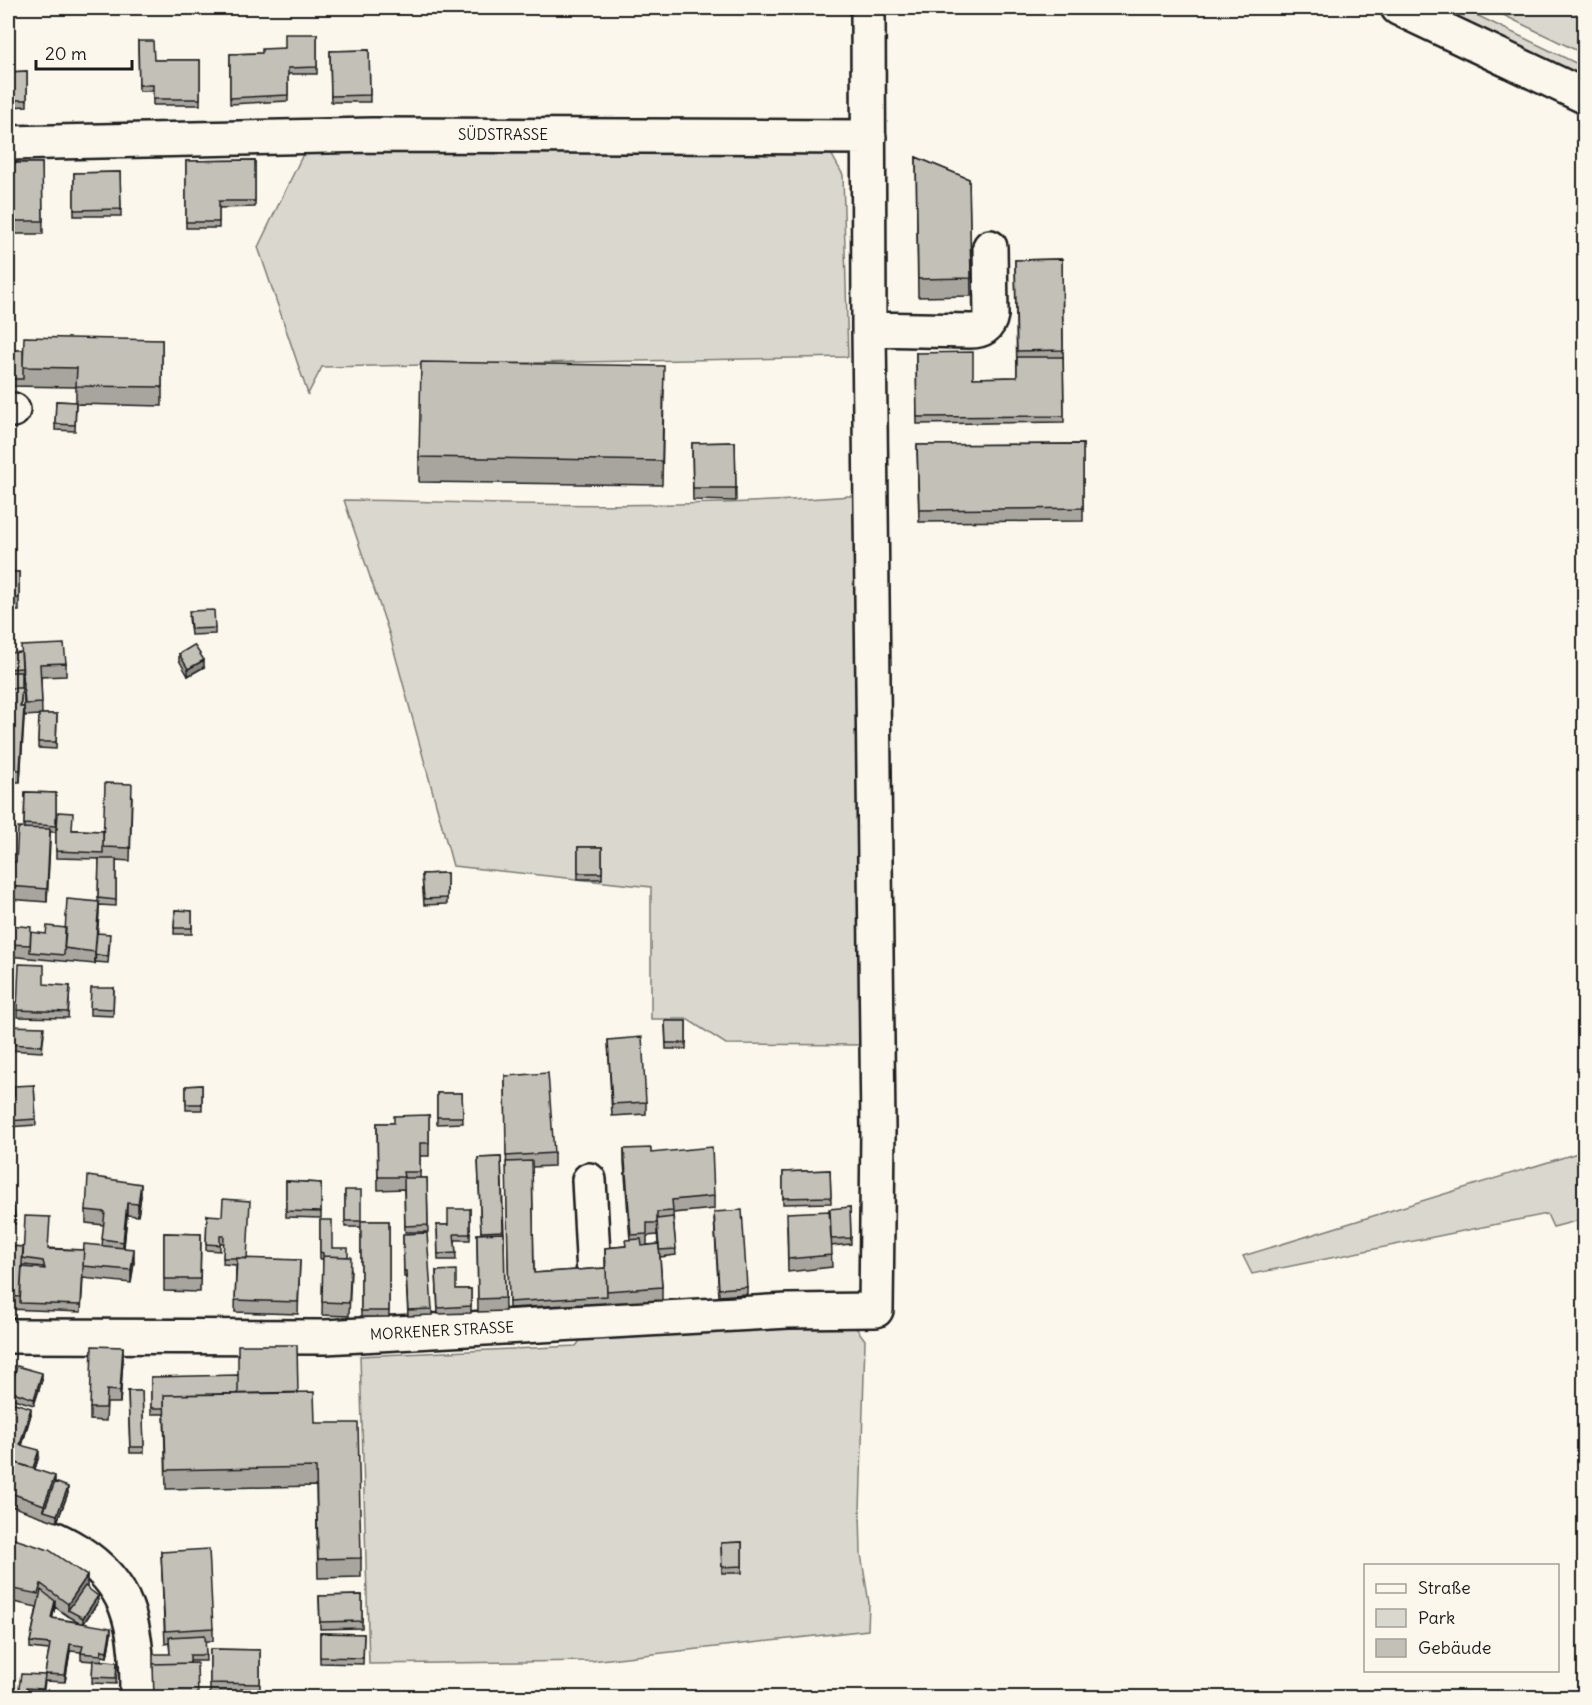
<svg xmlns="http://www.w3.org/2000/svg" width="1592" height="1705" viewBox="0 0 1592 1705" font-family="Delius,sans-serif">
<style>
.green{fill:#dad7ce;stroke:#7b7a75;stroke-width:1.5}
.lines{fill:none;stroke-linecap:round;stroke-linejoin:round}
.minor-casing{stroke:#1c1c1c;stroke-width:38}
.major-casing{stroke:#1c1c1c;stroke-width:38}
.minor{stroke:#fbf7ec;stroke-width:33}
.major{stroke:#fbf7ec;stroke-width:33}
.wall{fill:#a8a59e;stroke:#1c1c1c;stroke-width:1.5;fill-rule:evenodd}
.shaded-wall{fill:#888681;stroke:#1c1c1c;stroke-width:1.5}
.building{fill:#c3c0b8;stroke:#1c1c1c;stroke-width:1.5}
.labels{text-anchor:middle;stroke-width:6;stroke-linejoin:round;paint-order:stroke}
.street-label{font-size:15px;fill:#1c1c1c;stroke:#fbf7ec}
</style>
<rect width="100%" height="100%" fill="#fbf7ec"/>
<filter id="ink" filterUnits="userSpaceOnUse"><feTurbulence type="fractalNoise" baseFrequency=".0167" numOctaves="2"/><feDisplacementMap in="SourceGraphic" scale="12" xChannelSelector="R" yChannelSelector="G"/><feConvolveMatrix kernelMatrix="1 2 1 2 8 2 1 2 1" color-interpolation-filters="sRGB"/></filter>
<g filter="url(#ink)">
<path class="green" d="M1441,8H1462L1584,67V77Z
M1489,8H1567L1584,16V54Z
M306,148L829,150L843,175L848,357L322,367L308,394L258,247Z
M862,495L867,1045L726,1044L687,1019H651V887L453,866L390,636L344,500C400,500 456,503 512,504C628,506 746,505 862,495Z
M1584,1151V1219L1553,1227L1547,1214L1252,1274L1243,1256Z
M840,1321L857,1329L865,1340L860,1512L861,1554L869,1603L868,1630L591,1661L369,1664L360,1356L576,1346L583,1337Z"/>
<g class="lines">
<g class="minor-casing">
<path id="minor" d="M8,143L372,135L869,137
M869,329L970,331C982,331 989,327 991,315L990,247
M8,410H13
M589,1180L594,1275
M8,1336L325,1337L788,1311L876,1310L878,1130L869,329L868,8
M8,1520C54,1536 107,1557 126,1607C137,1635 137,1668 137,1698"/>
</g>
<g class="major-casing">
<path id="major" d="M1398,8L1584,96"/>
</g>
<use href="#minor" class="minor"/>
<use href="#major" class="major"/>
</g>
<path class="wall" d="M317,34V74H288V101L230,104V54L262,53L285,48Z
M138,41L154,60H200V105H153V91H139Z
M369,50L370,102H331L330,51Z
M27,71V106L9,107V114H8V72Z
M916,157L969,179L971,296L918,297Z
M255,160V207L219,208V228H186V161Z
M8,162L17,163H42L43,234H8Z
M120,172L121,216H74V173Z
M1062,259L1064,422L917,424L916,353L973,378L1017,377L1015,260Z
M162,340V406L76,404L75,431L55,430L56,401L76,402V387L8,386V350H23Z
M664,390L662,485L419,482V457Z
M735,442L736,501L693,500L692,443Z
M1083,444V521L919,522L917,445Z
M8,545L13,566V572H8Z
M8,572H19V611H8Z
M189,617L215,628V634L191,635Z
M8,653L66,663V676L41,677L42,714H57L56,749L38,748L39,715L25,716L24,709L20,782H8ZM22,669L24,707H21V675H22Z
M179,654L204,667L188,676L179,660Z
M25,792L56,793V829L103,831L132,797L130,861L116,860V906L99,905L97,933L110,940L108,963L95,962V959V964L8,956V925L31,933L46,934L66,928L98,902L99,859L56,858V832H50L47,902L8,899V861L16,862L24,828Z
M578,847H602V879H578Z
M447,873V904L424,905L422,874Z
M175,910L192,911V934H174Z
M70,986L68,1018L17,1017V1010Z
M114,988L113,1016L90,1015V1008Z
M8,991L15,998L14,1016H8Z
M665,1021H686V1049H666Z
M8,1026L44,1033L42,1052L8,1050Z
M608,1040L646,1102V1114L612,1116Z
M505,1076L554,1153V1166L532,1167L534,1273L605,1268V1248L625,1246L630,1240L624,1162V1149L651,1153L714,1196V1209L673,1213L676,1255L660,1257L662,1287V1300L509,1308ZM657,1230L658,1244L647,1245V1236L657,1235Z
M34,1085L36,1125L8,1127V1096H14Z
M202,1085V1110H186V1086Z
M437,1093H462L463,1123L437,1124Z
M429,1115V1156H420V1178H427L428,1232H405L404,1189L378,1190L377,1123H394Z
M501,1157L504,1233L505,1311L478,1312L477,1234H481L478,1158Z
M830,1170L831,1203L783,1204V1172Z
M286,1181L321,1183V1218L286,1217Z
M345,1190L361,1221H389V1317H361V1227H345Z
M141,1196L138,1216L127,1215L124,1248L134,1262L131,1283L83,1278L81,1312L8,1309V1246L84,1250L102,1246L104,1225L86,1223V1210ZM23,1265L43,1267V1269L23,1267Z
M8,1204L15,1218V1224L8,1225Z
M850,1207L851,1244L831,1246L832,1267L788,1272L787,1225L829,1211Z
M470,1209V1240H455L456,1260H438L437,1225H448Z
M207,1215L247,1259L300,1260L298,1314L235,1312L236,1265L223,1264L224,1243H220V1251L206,1250Z
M714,1218L747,1287V1294L719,1296Z
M320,1220L332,1248L348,1257L351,1269L349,1316L322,1315L323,1259H320Z
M164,1233L201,1234L200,1292L164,1291Z
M403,1234L432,1309V1315L408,1316L406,1277H404Z
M436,1271L456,1289H471V1313L438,1314Z
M123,1359L120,1403H107L106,1421L90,1420V1408Z
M151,1377L298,1393L315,1423L361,1558V1577L318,1578L316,1486L166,1489L164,1414H151Z
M42,1380L34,1405L10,1398V1391Z
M128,1391H142L144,1453H130Z
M8,1401L31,1414L22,1446L39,1456L35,1469L55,1482L68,1493L57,1522L8,1505Z
M8,1532V1537L87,1588L98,1602L84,1623L111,1634L107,1657L102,1656L101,1661L117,1662L116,1684L92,1683L93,1661L81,1660V1652L70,1651L65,1682L45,1681L43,1696L26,1695V1698H18V1695L45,1675L49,1650L30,1648V1642L37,1607L9,1601L8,1608ZM55,1607L68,1616L79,1622L52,1618Z
M742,1542V1573H722L721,1543Z
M161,1552L213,1628V1641H205L206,1661H190L198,1698L170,1654L169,1643L165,1644Z
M362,1595V1628L320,1629L319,1596Z
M320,1633L364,1634L363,1664L320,1663Z
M210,1649L260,1650V1698L241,1696L210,1695Z"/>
<path class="shaded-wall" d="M204,660V667L188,676V669Z
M24,707V720L20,782V770Z
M50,829V842L47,902V889Z
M99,902V914L95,964V952Z
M141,1184V1196L138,1216V1204Z
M127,1203V1215L123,1255V1242Z
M134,1249V1262L131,1283V1270Z
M123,1347V1359L120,1403V1391Z
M42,1373V1380L34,1405V1399Z
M31,1408V1414L20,1452V1445Z
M39,1450V1456L31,1480V1474Z
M55,1476V1488L44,1511V1505Z
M68,1487V1493L57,1522V1515Z
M87,1576V1589L68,1610V1604Z
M98,1596V1602L83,1624V1618Z
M55,1601V1607L51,1624V1618Z
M111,1628V1634L107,1657V1651Z
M70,1644V1651L65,1682V1675Z"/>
<path class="building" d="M285,34H317V67L288,68V95L230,98V54L262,53V49L285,48Z
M138,41H153L154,60H200V99H153V85H139Z
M369,50L370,95L331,96L330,51Z
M27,71V100H9V107H8V72Z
M916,157L969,179L971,278L918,279Z
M255,160V201H219V222H186V161Z
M8,162H17V163L8,164Z
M8,163H42L43,221H8Z
M120,172L121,209L74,210V173Z
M1062,259L1063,350L1017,351L1015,260Z
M24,337L162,340V387L76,386L77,368L23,367Z
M8,350H23V379H8Z
M973,352V378L1017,377V357H1063L1064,416L917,417L916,353Z
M421,362L664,366L662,461L419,457Z
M56,401L76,402L75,425L55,424Z
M735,442L736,488H693L692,443Z
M1083,444V508L919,510L917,445Z
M8,545H11L13,566H8Z
M8,572H19V598L8,599Z
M214,610L215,628L191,629L189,611Z
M64,644L66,663L40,664L42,703L25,704L21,646Z
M194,645L204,660L188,669L179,654Z
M21,652L22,668L8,669V653Z
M8,672H21V688H8Z
M8,688H22L20,707H24L20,770L8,769Z
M39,714H57L56,742H38Z
M105,783L132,784L130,848L103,847Z
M25,792L56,793V826L24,824Z
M58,812L73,813L72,830L103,831V853L56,851V829H57Z
M18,828L50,829L47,889L8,886V861L16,862Z
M578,847H602V873H578Z
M99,859H116V900L98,898Z
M447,873V898L424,899L422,874Z
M67,899L99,902L95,952L64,948Z
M175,910L192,911V928H174Z
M8,925L31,927L30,945L8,944Z
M47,926L66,928L64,955L30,952L31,932L46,934Z
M97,933L110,934L108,956L95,955Z
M19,964L44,965V984L70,986L68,1012L17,1010Z
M91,988H114L113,1009L90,1008Z
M8,991L15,992L14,1010H8Z
M665,1021H686V1043H666Z
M8,1026L44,1027L42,1046L8,1044Z
M642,1037L646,1102L612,1104L608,1040Z
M548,1073L554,1153L506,1156L505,1076Z
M34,1085L36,1119L8,1121V1096H14V1086Z
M202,1085V1104H186V1086Z
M437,1093H462L463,1117H437Z
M429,1115V1143H420V1172H403L404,1177H378L377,1123H394V1116Z
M712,1147L714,1196L672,1200L673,1211L657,1212V1223H647V1234L631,1235L624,1149L651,1148V1153Z
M501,1157L503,1231L481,1232L478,1158Z
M532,1161L534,1273L606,1268L607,1296L509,1302L506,1162Z
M830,1170L831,1197L783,1198V1172Z
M88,1176L141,1184L138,1204L127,1203L123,1242L102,1239L105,1212L86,1210Z
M404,1178H427L428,1225L405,1226Z
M286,1181L321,1183V1212L286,1211Z
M345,1190H361V1221H345Z
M223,1199L250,1201L247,1259L237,1258L236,1261V1258H223L224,1236H220V1245L206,1244L207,1215L222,1216Z
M8,1204H13L15,1218L8,1219Z
M850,1207L851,1238L831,1239L829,1209Z
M448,1209H470V1234H454L456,1253L438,1254L437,1225H448Z
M742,1210L747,1287L719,1289L714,1212Z
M830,1211L832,1255L788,1259L787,1213Z
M25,1216L50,1217L48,1249L84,1250L81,1305L20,1303L22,1267L45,1269L43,1261L23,1258Z
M673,1217L676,1249L659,1250L657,1219Z
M320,1220H332V1248H348V1257L323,1256V1253L320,1252Z
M361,1221H389V1311H361Z
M164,1233L201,1234L200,1279H164Z
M427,1233L432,1309L408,1310L406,1271H404L403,1234Z
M504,1233L505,1298L478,1299L477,1234Z
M641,1239L642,1246L659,1244L662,1287L607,1291L605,1248L626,1246L625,1240Z
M84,1244L134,1249L131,1270L83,1266Z
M8,1246L23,1247L20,1297L8,1296Z
M323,1256L351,1257L349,1303L322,1302Z
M237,1258L300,1260L298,1302L235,1300Z
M456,1270V1289H471V1306L438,1308L436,1271Z
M238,1345H297L298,1393L238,1394Z
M92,1346L123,1347L120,1391L107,1390L106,1408H90Z
M17,1366L42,1373L34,1399L10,1391Z
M238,1375V1394L164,1395V1408H151V1377Z
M128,1391H142L144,1447H130Z
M314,1392L315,1423H358L361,1558L318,1559L316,1467L166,1470L164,1395Z
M8,1401L31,1408L20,1445L39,1450L33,1468L13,1462L8,1480Z
M13,1462L55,1476L44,1505L8,1492V1480Z
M55,1482L68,1487L57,1515L44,1511Z
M8,1537L49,1550L87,1576L68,1604L41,1584L38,1594L8,1588Z
M742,1542V1566L722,1567L721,1543Z
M209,1549L213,1628L165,1631L161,1552Z
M85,1586L98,1596L83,1618L68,1610Z
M41,1590L55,1601L51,1618L111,1628L107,1651L102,1650L101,1655L81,1653L83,1646L70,1644L65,1675L45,1674L50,1644L30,1642Z
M362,1595V1621L320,1622L319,1596Z
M320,1633L364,1634L363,1658L320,1657Z
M205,1635L206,1655H190V1663L153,1664V1670V1654H170L169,1637Z
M210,1649L260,1650V1684L210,1683Z
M93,1660L117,1662L116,1678L92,1677Z
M197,1663L198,1698H154L153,1664Z
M21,1674L45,1675L43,1689L26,1688V1695H18Z
M241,1689L260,1690V1698H241Z"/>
</g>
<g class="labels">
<g class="street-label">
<text x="503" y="140">SÜDSTRASSE</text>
<text transform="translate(442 1331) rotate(-3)" y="5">MORKENER STRASSE</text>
</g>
</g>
<rect width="1592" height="1705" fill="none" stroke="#fbf7ec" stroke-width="30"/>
<rect x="15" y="15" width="1562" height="1675" fill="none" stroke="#1c1c1c" stroke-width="2" filter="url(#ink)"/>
<rect x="1364" y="1564" width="195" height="108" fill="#fbf7ec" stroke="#a29f99" stroke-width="1.5"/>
<rect x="1376" y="1584" width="30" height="9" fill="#fbf7ec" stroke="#a29f99" stroke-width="1.5"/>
<text x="1418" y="1594" font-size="18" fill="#1c1c1c">Straße</text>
<rect x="1376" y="1609" width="30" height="18" fill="#dad7ce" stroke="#a29f99" stroke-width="1.5"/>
<text x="1418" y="1624" font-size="18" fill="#1c1c1c">Park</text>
<rect x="1376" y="1639" width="30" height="18" fill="#c3c0b8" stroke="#a29f99" stroke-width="1.5"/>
<text x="1418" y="1654" font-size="18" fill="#1c1c1c">Gebäude</text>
<path d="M36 60v9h96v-9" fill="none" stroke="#1c1c1c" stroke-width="3"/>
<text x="45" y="60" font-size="18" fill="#1c1c1c" stroke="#fbf7ec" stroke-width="4.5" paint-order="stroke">20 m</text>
</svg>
